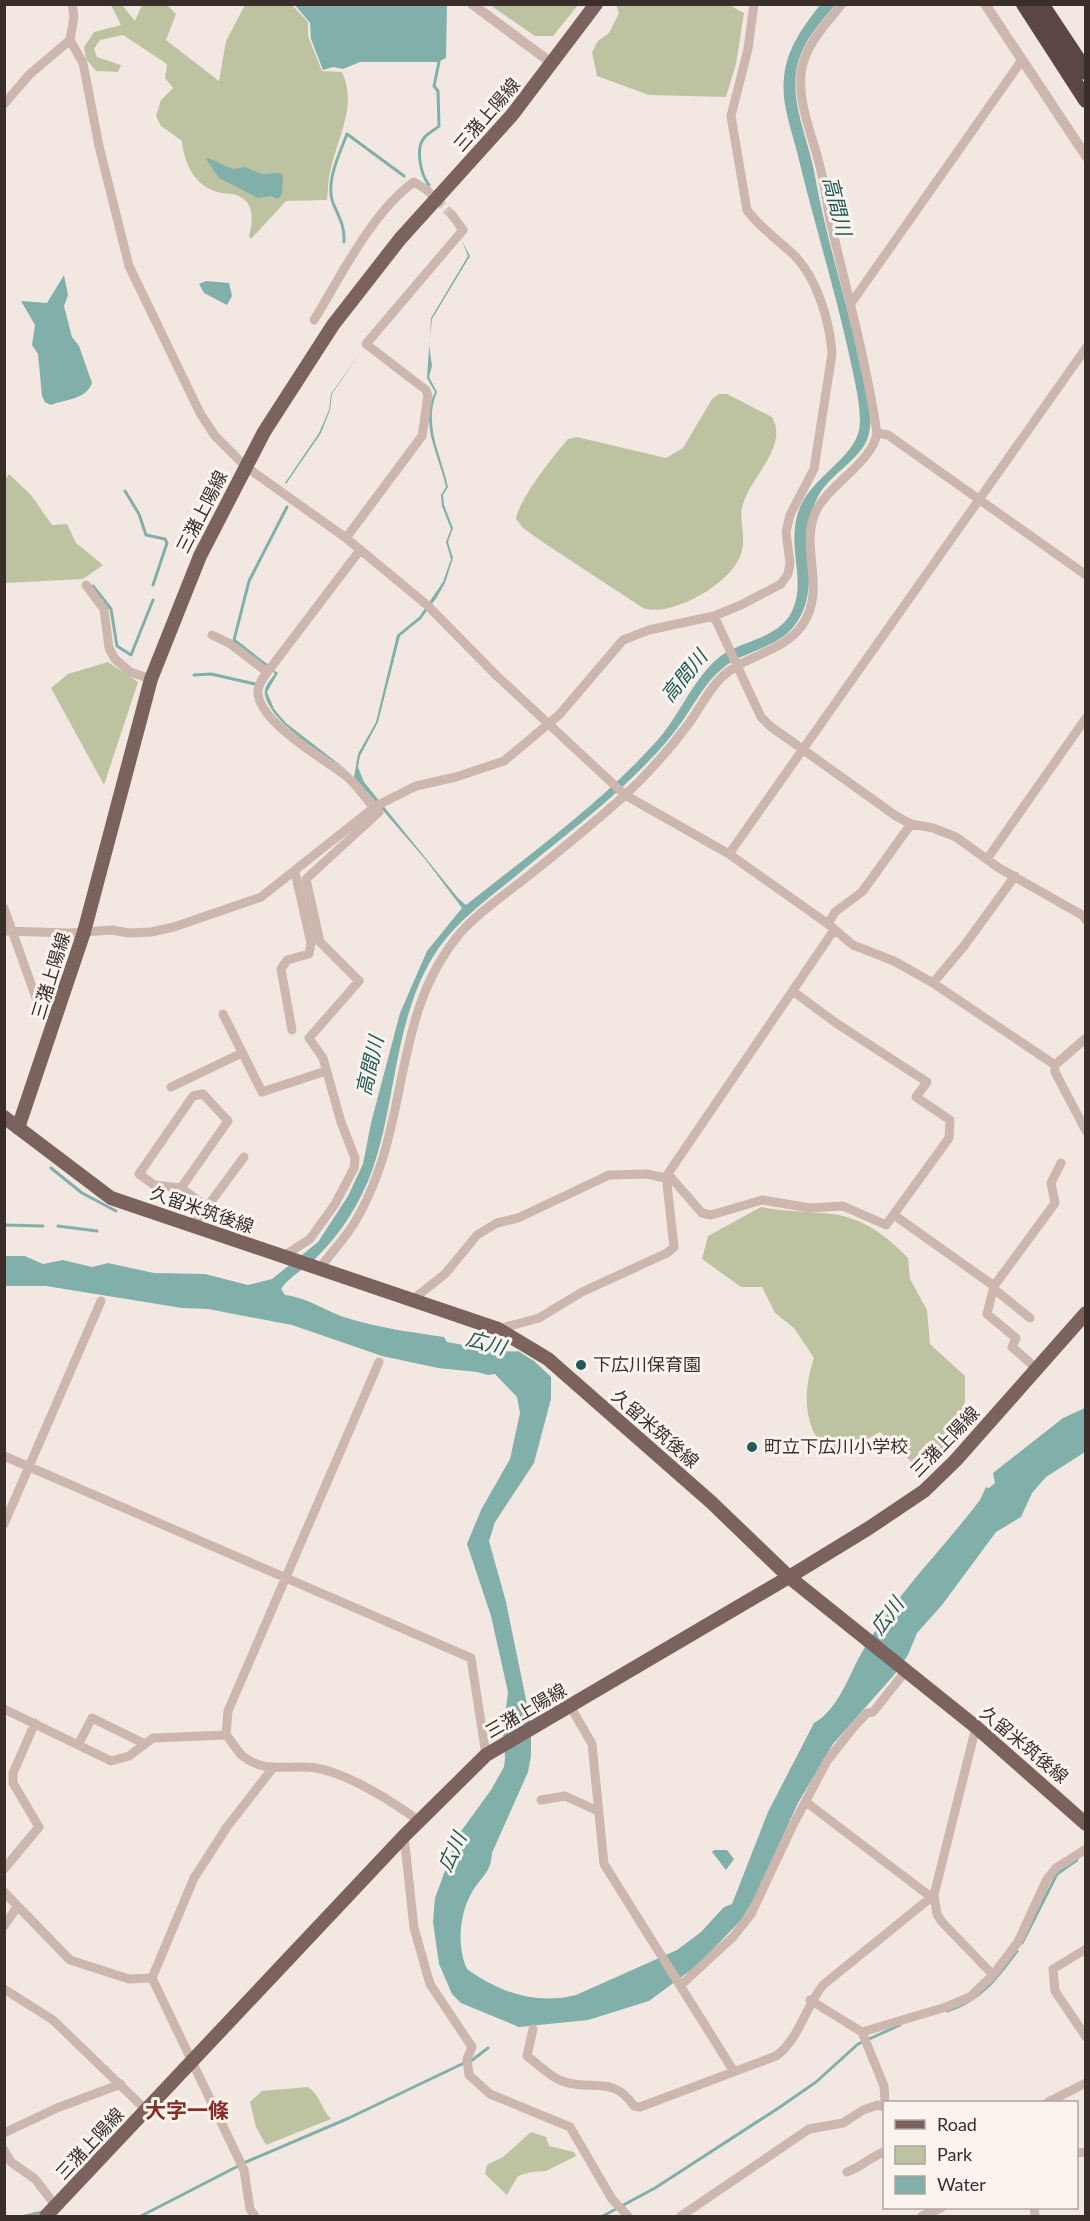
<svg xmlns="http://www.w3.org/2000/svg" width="1090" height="2221" viewBox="0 0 1090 2221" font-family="Lato,'Noto Sans JP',sans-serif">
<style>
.green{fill:#bdc3a1}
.water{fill:#81b0aa}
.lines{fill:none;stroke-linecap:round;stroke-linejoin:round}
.stream{stroke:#81b0aa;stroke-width:3}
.minor-tunnel{stroke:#cec3bd;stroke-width:9;stroke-dasharray:9 4.5;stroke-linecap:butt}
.minor{stroke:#ccb6ad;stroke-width:9}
.tertiary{stroke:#ccb6ad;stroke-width:10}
.primary{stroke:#7c625d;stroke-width:14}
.motorway{stroke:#5b4643;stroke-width:16}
.poi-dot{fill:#215b56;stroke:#faf3ee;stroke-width:2}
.labels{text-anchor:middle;stroke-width:6;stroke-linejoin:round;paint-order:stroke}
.street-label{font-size:18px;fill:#3a2e2b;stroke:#faf3ee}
.poi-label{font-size:18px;fill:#3a2e2b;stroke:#faf3ee;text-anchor:start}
.water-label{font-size:20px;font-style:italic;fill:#215b56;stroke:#faf3ee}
.quarter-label{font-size:21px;font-weight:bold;fill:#882d26;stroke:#faf3ee}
</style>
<rect width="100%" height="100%" fill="#f3e8e1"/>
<path class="green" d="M111,5H122L135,21L142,5L168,6L176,14L166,40L219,81L226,41L245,5H292L308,22V36L322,71L342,72C358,106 337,138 330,172C328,181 328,190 327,200L286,201L251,239L249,236C253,221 255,201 236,195C230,193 223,194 217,192C194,185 184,163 182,141L161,126L156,116L161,100L173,88L165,78L167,64L123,35L100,40L94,49L97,57L121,65L118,72L96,71L86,59L84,47L94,32L121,25Z
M490,5H578L553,36H535Z
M616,5H729L744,13L736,64L726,97L649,95L597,76L592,52L598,41L609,33L619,13Z
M719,394H727L772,417C789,445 751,477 743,504C738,519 747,536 741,554C732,583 672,618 643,608L544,543L523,528L516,519C519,499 554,455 568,439L577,437L666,458L683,448L712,399Z
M9,474L31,495L52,525L67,524L76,543L103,565L83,579L5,583L4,481Z
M108,662L138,682L104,785L51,688L68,674Z
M761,1207C785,1212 808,1211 832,1214C862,1217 888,1237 908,1258L910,1279L927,1310L930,1344L965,1376V1400L955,1446L922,1472L880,1432L850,1449L828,1452C802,1426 803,1391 814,1358L794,1328L775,1313L762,1287H741L702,1259L708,1236Z
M308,2087C320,2095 321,2108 331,2119L266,2145L256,2127L250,2102L262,2091Z
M531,2132L546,2137L549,2146L574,2152L576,2156L546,2171L531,2172L518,2176L507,2195L485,2174L487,2165L503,2157Z"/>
<path class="water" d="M295,5H447L446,58L438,62H360L343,69L333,67L323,70L311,39L310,23Z
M820,5H835C820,23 804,40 798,63C788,100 809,140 815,176C826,239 847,301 860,364C865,386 876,418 867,440C854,468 820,476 812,513C804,550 819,594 795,625C777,649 745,650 723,668C705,682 694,705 681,723C669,740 655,755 640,770C602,808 558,841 517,875C489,898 459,919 438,949C394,1014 397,1099 373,1168C361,1202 341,1234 315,1259C304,1269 288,1278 281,1289L285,1295C312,1299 324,1311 347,1318C379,1328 411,1332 444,1337L447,1342L474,1347L478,1344C491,1345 506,1354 518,1351L534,1361L551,1377V1399L534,1463L495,1522L489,1541L506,1602L531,1724V1756L528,1772L492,1853C491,1874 480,1877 471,1894C459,1916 457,1947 467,1969C500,1993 537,2005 576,1995L677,1950L701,1932L724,1907L732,1904L768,1812L814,1723C838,1710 849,1675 862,1652C894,1597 942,1550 980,1500L986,1487L989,1488L995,1483L993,1473L1063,1418L1085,1408V1452L1046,1477L1032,1493L1021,1517L996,1532L942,1605L917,1633L908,1655L894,1675L833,1744L798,1803L752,1903L741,1920L699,1964L649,2001L588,2020L519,2027L461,2003L452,1994L439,1964L433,1922L435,1898L453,1849L451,1845L491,1790L504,1767L505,1758L503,1732L508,1692L491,1616L467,1544L481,1510L510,1459L520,1413L517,1397L495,1374L488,1375L477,1372L438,1368L382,1356L292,1325L208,1309L182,1308L46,1286H5L4,1256H25L43,1264L63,1260L92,1267L108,1263L154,1273L205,1274L248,1285L272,1279L318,1242L348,1196L363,1164L371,1123L400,1013L427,951L462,908L425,859L354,777L358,754L376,722L397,635L419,617L443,582L451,559L446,542L451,529L442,506L441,495L446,487C439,455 419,424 435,392L427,378L431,318L468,256L462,241L470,256L432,319L429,344L432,366L429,377L437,392C423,425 441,454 448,487L443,495L444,505L453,528L448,542L453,558L445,583L437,597L421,619L400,636L378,722L360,756L358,767L364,782L458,898L466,905C530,854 599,805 654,744C678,719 690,684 716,660C737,640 774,641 790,615C810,581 782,543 802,503C815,477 854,456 859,430C863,411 853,374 849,354C834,286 813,219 797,152C791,128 781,103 784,77C787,48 803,27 820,5Z
M208,158L233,169L245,167L262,174L280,173L283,176L282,194L278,199L271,196L258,198L219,178L206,159Z
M64,275L68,295L64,306L72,337L79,346L92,383C86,400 65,399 51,405L45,402L42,396L38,354L32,345L35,325L21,301L47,303Z
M206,281L229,283L232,296L227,305L204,293L199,284Z
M362,350L332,394L330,410L321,433L286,484L285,483L319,433L329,410L331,394Z
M269,667L278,673L267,692L274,709L286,723L348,771C324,754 272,725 265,695C263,687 271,679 275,674Z
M714,1850H727L734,1859L726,1870L712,1852Z"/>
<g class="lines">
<path class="stream" d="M429,185C421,175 415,149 424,138C428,133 435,130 439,126L438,91L434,86L439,62
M344,242C345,226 339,217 333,203C325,182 340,153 347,134L404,176
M125,491L139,514L146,535L165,539L167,543L153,585
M93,586L111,609L117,646L131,655L153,600
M270,668L234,640L249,581L287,507
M194,675L211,674L255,684
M51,1168L82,1193L116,1211
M4,1225L43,1226
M58,1226L97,1231
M1022,1943L1057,1874L1077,1860
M947,2011C980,2001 997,1978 1017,1951
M471,2061L488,2048
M25,2216L43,2212
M141,2216L246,2162L349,2118L464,2063
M603,2216L655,2188L780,2107L816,2082L858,2044L900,2025"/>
<path class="minor-tunnel" d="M427,190L452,215"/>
<path class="minor" d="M70,40L83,63L99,146L129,266L200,413L215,436L245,466L346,538L427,605L497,676L625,795L729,854L828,924L853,945L894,961L933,983L1055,1065V1072L1086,1131
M4,104L30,74L70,40L74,17L72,4
M852,302L1022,60
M314,320C341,276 372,212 414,182L427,190
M877,433L888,435L1086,575
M346,538L422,436L428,396L426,390L366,344L463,230L452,215
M86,585L104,609L109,648L115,659L130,672L151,679
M714,616L761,717L770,726L896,816L911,824L933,828L956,837L999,868L1082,915L1086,920
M212,635L229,643L267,672
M729,854L1086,348
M987,859L1086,718
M4,908L41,1012
M828,924L835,912L862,892L911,824
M4,931L70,933L112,930L129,933L151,932L174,927L261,897L376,806L416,786L456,777L504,761L559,715L623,640L649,630L714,616L741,605L781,584L788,574L790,563L786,532L790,515L814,469L832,354C830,322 817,278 794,255C778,240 760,228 747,210L731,116L748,49L754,4
M933,983L964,946L1015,876
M223,1014L262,1092L326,1071
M292,1030L281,969L287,960L309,954L311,943L295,872
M1055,1065L1086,1038
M171,1087L242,1053
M668,1174L702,1213L711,1215L762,1200L810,1208L843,1206L886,1225L949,1138L950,1120L916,1097L927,1082L836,1023L794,992
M181,1188L228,1121L203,1094L193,1096L139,1174L154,1185L181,1188L207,1207
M894,1215L994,1286
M193,1226L244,1157
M282,1257L310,1239L335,1204L354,1168L355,1158L341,1122L323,1058L309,1038L359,981L320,942L306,879L379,812C366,801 358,785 345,775C324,759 255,720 258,690C259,683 264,676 269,670L360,550
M320,1268C329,1255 340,1244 349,1231C365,1208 376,1180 384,1154C407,1076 405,998 461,932C478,913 501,897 522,881C556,854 590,826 623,797C648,774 670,749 690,722C700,708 708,691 720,679C744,654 783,654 803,624C827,588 799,547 816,511C830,483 872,463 877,433C866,361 847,292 830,220C827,204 825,187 821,171C814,139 798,107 801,74C804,46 825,25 842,4
M994,1289L1030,1318
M412,1300L445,1274L477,1235L497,1223L518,1218L609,1175L647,1174L665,1178L834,930
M498,1329L539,1318L582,1292L667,1253L674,1247L667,1184
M379,1362L228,1711L226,1735C232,1741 237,1752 244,1757C266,1774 291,1764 316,1768C349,1774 392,1801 419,1821
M1037,1369L1012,1347L1016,1338L987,1314L994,1286L1055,1203L1051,1183L1061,1163
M4,1456L471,1658L486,1755
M4,1524L101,1301
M570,1706L592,1744L604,1864L733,2070
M4,1709L111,1761L129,1756L153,1738L226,1735
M976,1727L934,1895L937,1914L942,1922L993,1975
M78,1745L92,1718L143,1743
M541,1800L565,1796L598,1811
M806,1802L931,1897
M404,1836L414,1928L430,1984L472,2047L467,2059L469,2075L490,2094L570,2127L612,2199L628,2216
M4,1869L39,1827L13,1783V1773L35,1723
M4,1892L70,1960L129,1979L152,1978
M4,1926L17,1907
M1086,1949L1053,1969L1055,1991L1086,2037
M681,1985L733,1937L751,1914L792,1827L827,1761L853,1728L867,1713L873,1712L905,1672
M4,1989L53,2020L146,2110
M810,2000L862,2032L884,2086L885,2102
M533,2029L527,2056C538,2064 550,2077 562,2081C591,2092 612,2074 634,2106L640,2107L776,2056C798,2041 806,2006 823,1985L934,1895
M862,2032L946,2007L970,1997L993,1975L1018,1942L1047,1879L1056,1868L1086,1849
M1048,2102L1086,2083
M4,2133L57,2108L121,2084
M4,2150L11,2162L35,2179L56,2206
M1076,2153L1086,2152
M847,2172C862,2167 870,2157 884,2152
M1034,2208L1035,2216
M255,2216L250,2209L244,2170L152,1978L194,1878L227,1827L272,1769
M681,2216L809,2129L843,2123L863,2110L878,2105L884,2107
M922,2216L941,2208"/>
<path class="tertiary" d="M472,4L553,64
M985,4L1086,156"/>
<path class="primary" d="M4,1117L111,1198L498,1329L548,1359L711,1502L789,1577L976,1727L1086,1824
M18,1128L84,932L151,679L200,556L264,432L333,325L400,239L512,115L596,4
M46,2216L404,1836L486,1755L789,1577L869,1528L924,1491L955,1461L1086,1313"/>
<path class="motorway" d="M1024,4L1086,100
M1041,4L1086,72"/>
</g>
<g class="poi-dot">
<circle cx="581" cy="1365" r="6"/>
<circle cx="752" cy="1447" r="6"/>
</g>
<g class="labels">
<g class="street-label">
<text transform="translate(487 115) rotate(-49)" y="6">三潴上陽線</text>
<text transform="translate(202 512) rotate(-63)" y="6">三潴上陽線</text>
<text transform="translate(51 976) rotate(-73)" y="6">三潴上陽線</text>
<text transform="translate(202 1210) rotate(19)" y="6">久留米筑後線</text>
<text transform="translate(655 1429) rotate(41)" y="6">久留米筑後線</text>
<text transform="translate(945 1442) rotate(-46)" y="6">三潴上陽線</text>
<text transform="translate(526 1711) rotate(-30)" y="6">三潴上陽線</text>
<text transform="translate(1024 1745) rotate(40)" y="6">久留米筑後線</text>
<text transform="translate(90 2144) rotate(-47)" y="6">三潴上陽線</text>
</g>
<g class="poi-label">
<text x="593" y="1371">下広川保育園</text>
<text x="764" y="1453">町立下広川小学校</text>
</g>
<g class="water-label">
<text transform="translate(837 206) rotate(76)" y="7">高間川</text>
<text transform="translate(684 676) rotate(-51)" y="7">高間川</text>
<text transform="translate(370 1066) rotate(-77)" y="7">高間川</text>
<text transform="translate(486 1343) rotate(15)" y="7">広川</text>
<text transform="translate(887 1616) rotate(-53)" y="7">広川</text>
<text transform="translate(452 1852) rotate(-65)" y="7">広川</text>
</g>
<g class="quarter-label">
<text x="187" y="2118">大字一條</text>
</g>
</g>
<rect width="1090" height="2221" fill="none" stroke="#3a2e2b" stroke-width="12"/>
<rect x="883" y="2101" width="195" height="108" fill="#faf3ee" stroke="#ada4a0" stroke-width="1.5"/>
<rect x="895" y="2120" width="30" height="9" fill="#7c625d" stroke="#ada4a0" stroke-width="1.5"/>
<text x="937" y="2131" font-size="18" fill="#3a2e2b">Road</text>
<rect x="895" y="2146" width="30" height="18" fill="#bdc3a1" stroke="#ada4a0" stroke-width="1.5"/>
<text x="937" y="2161" font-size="18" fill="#3a2e2b">Park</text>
<rect x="895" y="2176" width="30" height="18" fill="#81b0aa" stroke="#ada4a0" stroke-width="1.5"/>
<text x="937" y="2191" font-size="18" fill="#3a2e2b">Water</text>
</svg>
